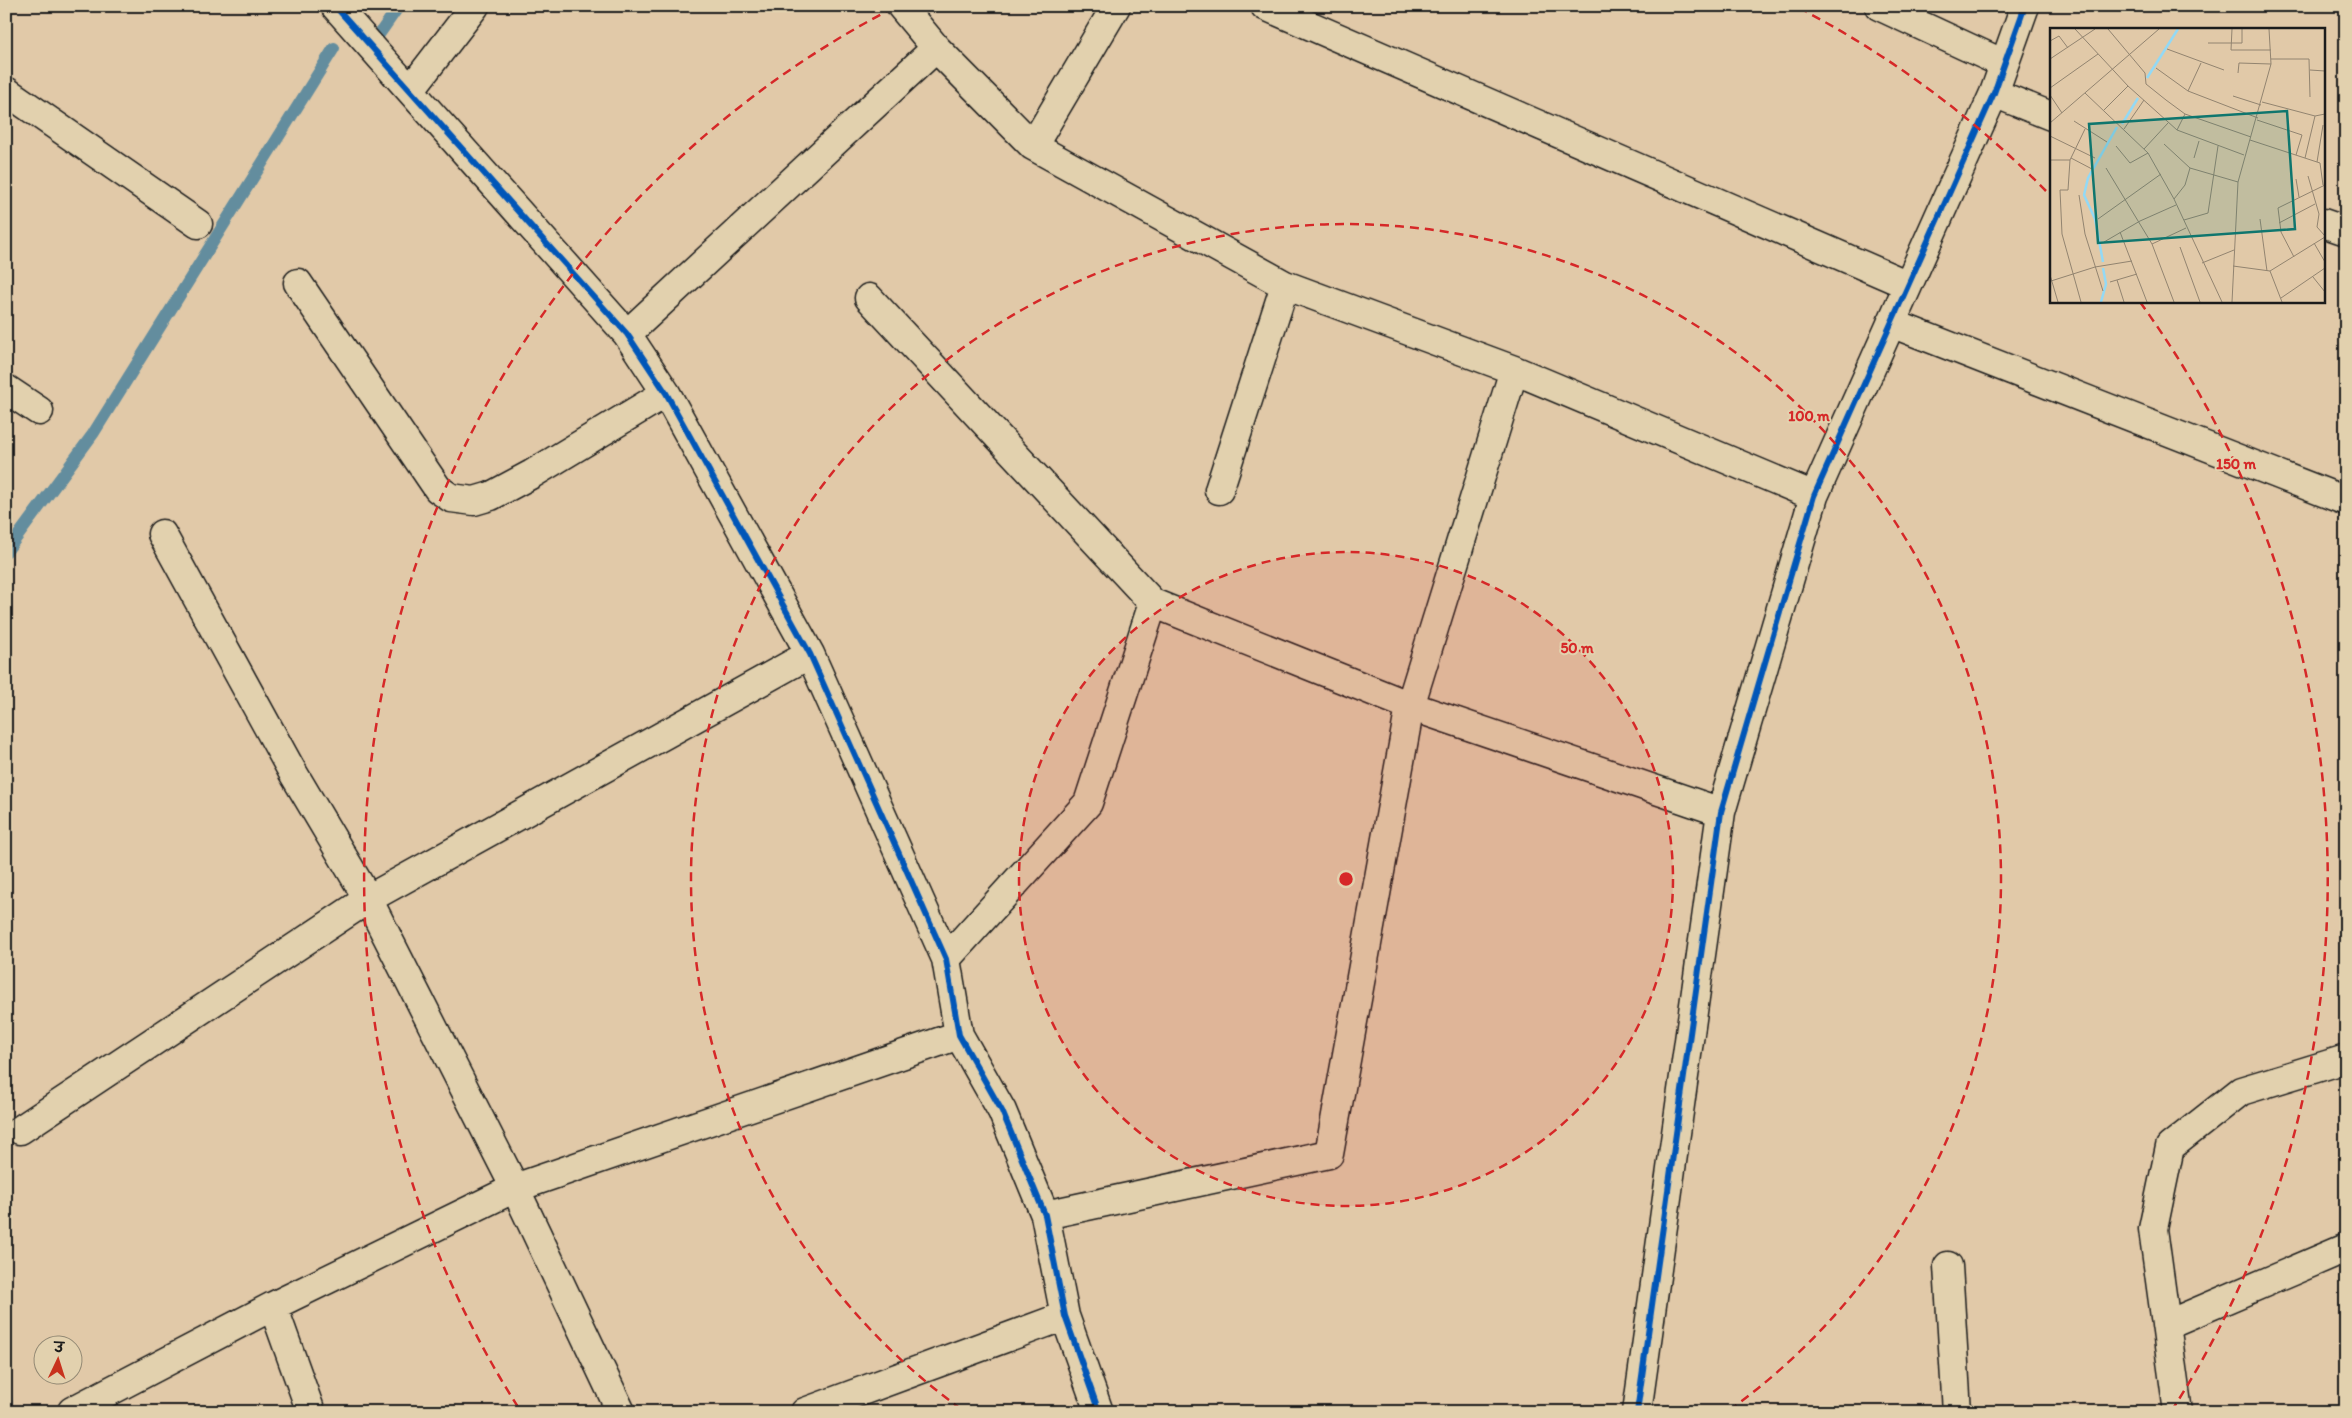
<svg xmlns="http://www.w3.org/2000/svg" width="2352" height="1418" viewBox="0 0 2352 1418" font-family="Itim,'Playpen Sans Deva',sans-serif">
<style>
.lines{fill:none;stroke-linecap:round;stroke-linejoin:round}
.stream{stroke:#638d9e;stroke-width:12}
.street-casing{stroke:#1c1c1c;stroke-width:31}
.street{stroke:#e2d1ae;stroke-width:28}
.cycleway-casing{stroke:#e2d1ae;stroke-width:9}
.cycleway{stroke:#0057b8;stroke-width:6}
.ring{fill:none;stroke:#d62828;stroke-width:2.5;stroke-dasharray:9 6}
.inset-river{fill:none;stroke:#93d9f5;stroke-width:2.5}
.inset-road{fill:none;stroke:#928470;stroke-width:1}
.view{fill:#0f766e;fill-opacity:0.15;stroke:#0f766e;stroke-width:2.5}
.inset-edge{fill:none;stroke:#1c1c1c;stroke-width:2.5}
.centre{fill:#d62828;stroke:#e2d1ae;stroke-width:2.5}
.ring-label{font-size:15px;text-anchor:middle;font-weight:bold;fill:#d62828;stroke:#e2d1ae;stroke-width:4;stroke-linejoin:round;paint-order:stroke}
</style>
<rect width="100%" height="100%" fill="#e1c9a8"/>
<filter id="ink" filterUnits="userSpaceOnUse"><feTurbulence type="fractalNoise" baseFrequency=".02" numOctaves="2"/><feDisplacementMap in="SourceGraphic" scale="10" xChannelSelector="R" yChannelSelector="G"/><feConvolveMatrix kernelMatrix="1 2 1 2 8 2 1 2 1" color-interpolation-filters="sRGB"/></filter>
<g filter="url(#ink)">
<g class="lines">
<path class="stream" d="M373,43L399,6
M6,552L93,434L334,48
M6,1398L7,1412"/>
<g class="street-casing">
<path id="street" d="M335,6L627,334L666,393L810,654L946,959L959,1035L1002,1111L1045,1215L1065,1316L1099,1412
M901,6L936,48L1033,146L1285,285L1514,370L1814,496
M1265,6L1908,285
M1879,6L2004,64
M411,89L475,6
M6,91L198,224
M1994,93L2051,116
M1033,146L1116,6
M2323,223L2346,231
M298,283L438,489L451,498L474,501L491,496L532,474L666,393
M869,298L1153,603L1410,706L1721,812
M1891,323L2346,501
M627,334L936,48
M6,389L39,411
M1219,490L1285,285
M162,534L292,771L368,899L515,1188L621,1412
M946,959L1088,803L1153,603
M20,1130L368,899L810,654
M1045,1215L1329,1154L1410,706L1514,370
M1948,1266L1957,1412
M273,1306L311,1412
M2166,1325L2346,1248
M72,1411L273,1306L515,1188L959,1035
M805,1412L1065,1316
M1637,1412L1721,812L1814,496L1994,93L2025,6
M2178,1412L2153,1229L2170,1147L2241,1091L2346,1059"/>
</g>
<use href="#street" class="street"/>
<g class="cycleway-casing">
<path id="cycleway" d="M335,6L627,334L666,393L810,654L946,959L959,1035L1002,1111L1045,1215L1065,1316L1099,1412
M1637,1412L1721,812L1814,496L1994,93L2025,6"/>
</g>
<use href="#cycleway" class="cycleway"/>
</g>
</g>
<circle cx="1346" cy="879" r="327" fill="#d62828" fill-opacity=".12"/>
<g class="ring">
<circle cx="1346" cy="879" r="327"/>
<path d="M961 1409A655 655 0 1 1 1731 1409"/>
<path d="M518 1407A982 982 0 0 1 893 8M1799 8A982 982 0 0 1 2046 191M2140 302A982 982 0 0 1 2174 1407"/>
</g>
<g transform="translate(2050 28)">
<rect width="275" height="275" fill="#e1c9a8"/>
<path class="inset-river" d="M97,50L128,1M72,96L88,70M53,234L45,191L34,167L38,150L67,99M51,274L56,256L53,240"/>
<path class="inset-road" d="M25,1L78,58L127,102L194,127M58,1L95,45L96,56L116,72L135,86L201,109M182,1L181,22H221M0,13L9,8L18,20M158,15H192V1M117,21L174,42M0,31L45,1M221,31H259L260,69M106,40L138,63L208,90M260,42L275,43M188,45L189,35L221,36M0,60L48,26M138,63L151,35M35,65L98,125L124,171L172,274M0,67L12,85M183,68L211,77M212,74L265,88L275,86M54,82L78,58M207,92L252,107L246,127M24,93L57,114M0,95L109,1M74,101L94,72M127,102L135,86M0,108L45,130M200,112L270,135L273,157M114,116L140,140L188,154M66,118L80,135L98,125M94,121L118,95M21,130L42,141M144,130L149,113M255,130L265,88M0,132H20M267,134L273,97M56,140L102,216L124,274M258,148L269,186L267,199L275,208M246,151L249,169M29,167L35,206L53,263M124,171L135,157L140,140M48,191L111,146M210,191L217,243M134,192L158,185L168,118M229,195L265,176M70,204L97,274M54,214L90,193L126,177M264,215L275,234M102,216L136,200M130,219L150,274M244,229L231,204L228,180L275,157M152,235L184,222M183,238L220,243L275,209M220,243L232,274M0,247L8,274M263,249L275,264M67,252L74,274M1,253L45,239L82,233M60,254L87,246M231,270L275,240M31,274L12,206L10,162H18L20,132L35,101M182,274L188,154L221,36L219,1"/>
<path class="view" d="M237,83L245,201L48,215L39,96Z"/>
<rect width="275" height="275" class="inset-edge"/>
</g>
<circle cx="1346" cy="879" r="8" class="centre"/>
<g class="ring-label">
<text x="1809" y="421">100 m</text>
<text x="2236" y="469">150 m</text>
<text x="1577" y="653">50 m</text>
</g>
<rect width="2352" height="1418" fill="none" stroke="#e2d1ae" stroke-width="25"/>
<rect x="12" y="12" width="2327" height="1393" fill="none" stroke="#1c1c1c" stroke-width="2" filter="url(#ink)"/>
<g transform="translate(58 1360) rotate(4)"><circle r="24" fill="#e2d1ae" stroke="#938974"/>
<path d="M0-4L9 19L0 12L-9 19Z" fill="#c8321e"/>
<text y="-8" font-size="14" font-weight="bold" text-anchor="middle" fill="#1c1c1c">उ</text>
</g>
</svg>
